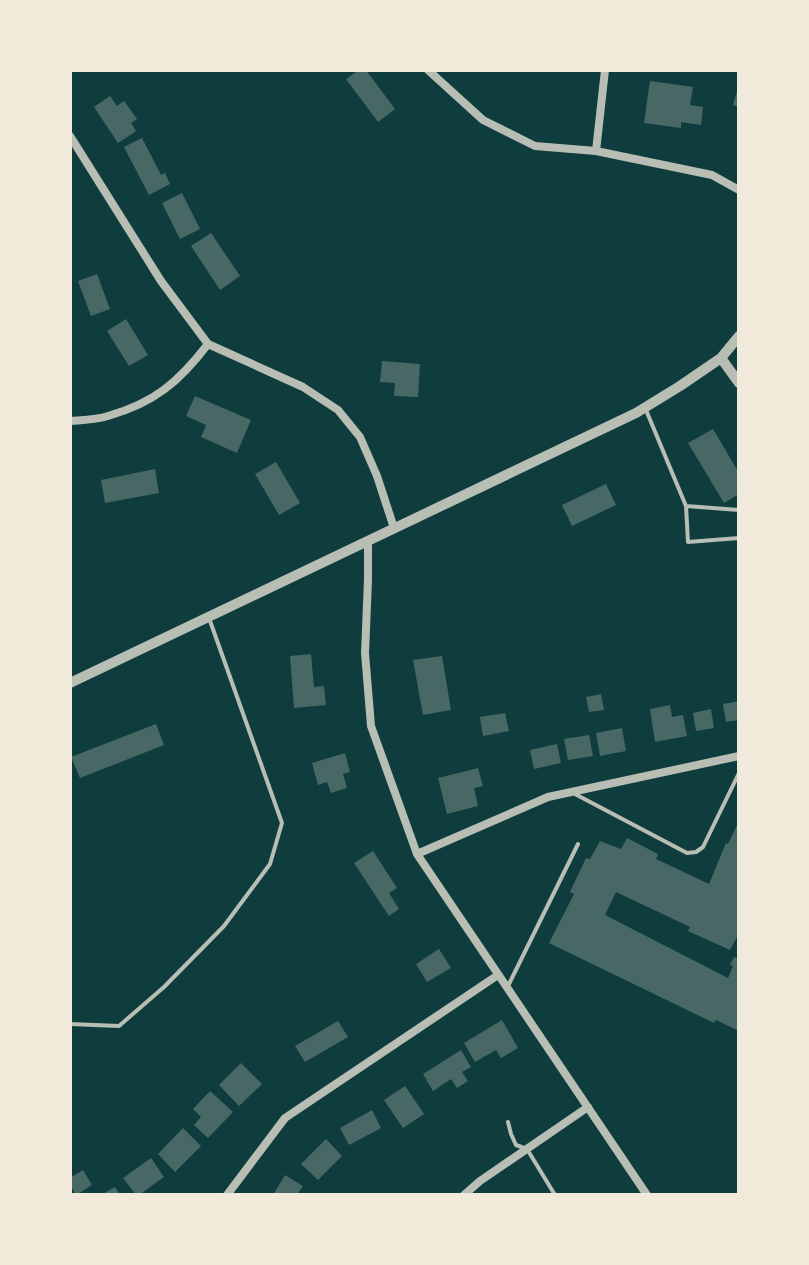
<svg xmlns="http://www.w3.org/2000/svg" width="809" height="1265" viewBox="0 0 809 1265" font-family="Manrope,sans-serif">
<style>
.building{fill:#486865}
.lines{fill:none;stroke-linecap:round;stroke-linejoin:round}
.service{stroke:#b8beb3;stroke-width:4}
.minor{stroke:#b8beb3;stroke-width:8}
.tertiary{stroke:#b8beb3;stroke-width:10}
</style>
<rect width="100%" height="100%" fill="#0f3d3e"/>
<path class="building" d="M359,70H366L395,109L378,122L346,79Z
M650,81L693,87L690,105L703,107L701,125L681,122V128L644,123Z
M738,88H739V107L733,105Z
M110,96L117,106L124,101L137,119L131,123L136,131L118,143L94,107Z
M142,138L161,175L165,173L170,184L149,195L124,147Z
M182,193L200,229L180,239L162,203Z
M211,233L240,276L220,290L191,246Z
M97,274L110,309L91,316L78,281Z
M126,319L148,355L129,366L107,331Z
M382,361L420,364L418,397L394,396L395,383L380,382Z
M195,396L251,420L237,453L201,437L206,425L186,416Z
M713,429L739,473V494L724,503L688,443Z
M276,462L300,503L279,515L255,474Z
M155,469L159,493L105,503L101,480Z
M606,484L616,505L572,526L562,505Z
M311,654L314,687L324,686L326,705L294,708L290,656Z
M442,656L451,710L423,715L413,660Z
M601,694L604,710L589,712L586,697Z
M739,701V720L726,722L723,704Z
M670,705L672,717L683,715L687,736L655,742L650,709Z
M711,709L714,728L696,731L693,713Z
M505,713L509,731L483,736L480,717Z
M156,724L164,745L80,778L71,757Z
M622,728L626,751L600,756L596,733Z
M589,735L593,756L568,760L564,739Z
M557,744L561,763L534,769L530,750Z
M345,753L350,772L343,774L347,788L331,793L327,782L318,785L312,763Z
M478,768L483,786L474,788L478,806L447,814L438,778Z
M739,821V933L730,950L688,931L690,927L616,892L605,915L728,978L733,966L730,965L734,957L739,959V1031L716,1020L714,1023L549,943L574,894L570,892L586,858L590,859L600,841L621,849L627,838L658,854L656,859L709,884L726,843L728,844Z
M373,851L397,888L389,893L399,909L389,916L354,863Z
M439,949L451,968L427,982L416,964Z
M502,1020L518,1048L501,1058L496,1050L475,1062L464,1043Z
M338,1021L348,1037L305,1062L295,1046Z
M461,1050L471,1067L462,1072L468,1081L457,1088L451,1079L433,1091L423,1074Z
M241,1063L262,1084L239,1106L219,1085Z
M405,1086L424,1114L403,1128L384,1100Z
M210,1091L233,1112L208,1138L194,1125L201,1117L193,1109Z
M372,1110L381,1128L349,1145L340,1128Z
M183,1128L201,1146L175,1172L158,1154Z
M326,1139L342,1156L318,1180L301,1164Z
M151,1158L164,1177L139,1195H136L123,1178Z
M83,1170L92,1185L76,1195L70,1185V1178Z
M285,1175L303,1186L297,1195H273Z
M115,1187L120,1195H101Z"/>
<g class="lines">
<path class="service" d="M646,410L686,506L739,510
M686,506L688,542L739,538
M573,793L687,853L696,852L703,847L739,773
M508,986L578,844
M70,1024L119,1026L164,987L224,926L270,864L282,823L209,618
M508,1122L511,1134L516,1145L527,1149L555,1195"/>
<path class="minor" d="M428,70L483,120L535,146L596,151L712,175L739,190
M70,136L161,281L208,344L303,387L338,410L360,437L377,476L394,528
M596,151L605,70
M70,421C82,420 96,420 108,416C154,403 179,382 208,344
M368,541V580L365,653L371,726L417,854L647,1195
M417,854L548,797L739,756
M227,1195L285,1118L498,975
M464,1195L480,1181L588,1107"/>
<path class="tertiary" d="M721,358L739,383
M70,683L636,413L680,386L721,358L739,336"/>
</g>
<rect width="809" height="1265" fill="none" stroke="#f1e9da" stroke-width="144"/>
</svg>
